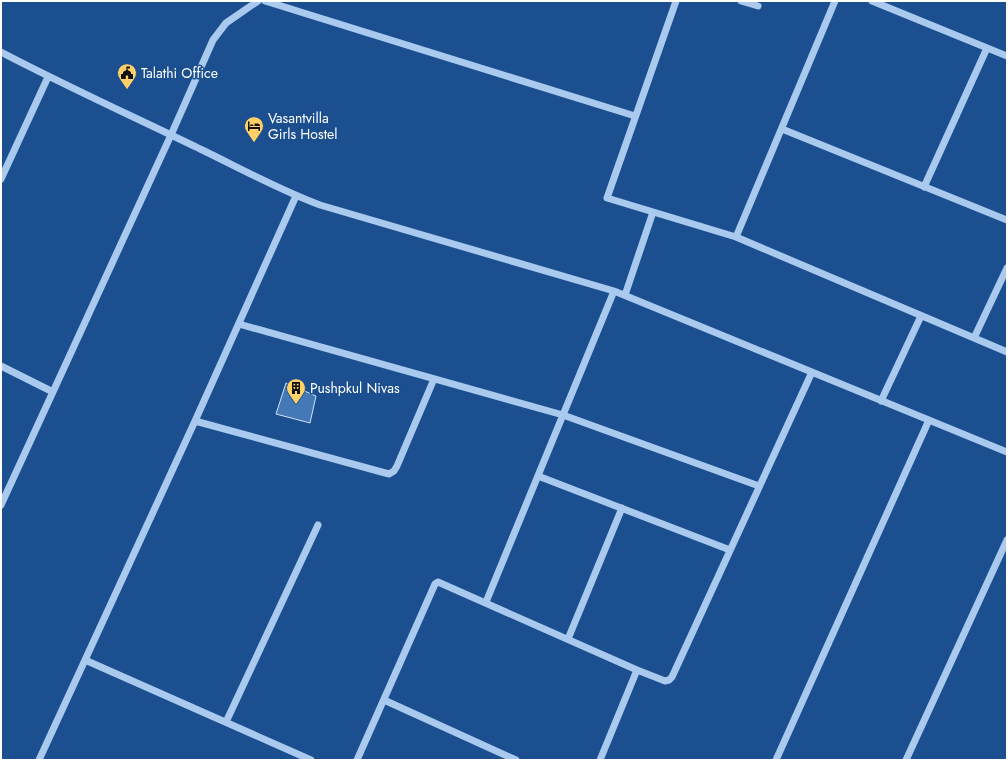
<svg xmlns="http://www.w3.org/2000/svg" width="1008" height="761" viewBox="0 0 1008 761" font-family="Jost,sans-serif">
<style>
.building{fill:#4478b7;stroke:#cfe3fa}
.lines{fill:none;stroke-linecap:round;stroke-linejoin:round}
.minor{stroke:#a9c9ee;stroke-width:7}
.labels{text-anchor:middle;stroke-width:3;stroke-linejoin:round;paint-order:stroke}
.poi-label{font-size:14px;fill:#fff;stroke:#1b4f8f;text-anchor:start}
</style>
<rect width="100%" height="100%" fill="#1b4f8f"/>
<path class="building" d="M286,383L316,396L310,423L276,414Z"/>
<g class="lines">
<path class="minor" d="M265,1L635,116
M676,1L607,198L736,237
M741,1L758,6
M835,1L736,237L1007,352
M872,1L1007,56
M1,52C64,85 130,115 194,146C236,166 277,189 320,205L614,291L1007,452
M782,129L1007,220
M1,179L48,77
M924,187L987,48
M625,295L653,212
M239,324L563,415L759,486
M974,338L1007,268
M1,366L53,392
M881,401L921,316
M195,421L389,474L394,471L397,466L434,379
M538,476L730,550
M1,505L171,135L213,40L226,23L258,1
M486,602L614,291
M568,639L622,508
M85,660L311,760
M384,700L516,760
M226,722L318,525
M39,760L195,421L296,196
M357,760L435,584L438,582L637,670L665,681L669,680L672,677L812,372
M600,760L637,670
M776,760L929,420
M906,760L1007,540"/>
</g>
<defs>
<g id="civic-pin" transform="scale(1)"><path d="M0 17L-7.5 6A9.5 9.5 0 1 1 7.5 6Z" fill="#ffd166" stroke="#1b4f8f"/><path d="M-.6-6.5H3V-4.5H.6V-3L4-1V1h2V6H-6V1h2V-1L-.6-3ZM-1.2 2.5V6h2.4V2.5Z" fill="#111"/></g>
<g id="hotel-pin" transform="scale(1)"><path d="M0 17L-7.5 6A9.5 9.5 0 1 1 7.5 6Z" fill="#ffd166" stroke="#1b4f8f"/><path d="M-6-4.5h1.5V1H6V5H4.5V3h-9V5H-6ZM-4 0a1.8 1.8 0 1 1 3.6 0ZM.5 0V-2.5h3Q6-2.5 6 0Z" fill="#111"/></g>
<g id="building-pin" transform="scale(1)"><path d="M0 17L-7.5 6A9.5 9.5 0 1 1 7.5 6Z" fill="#ffd166" stroke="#1b4f8f"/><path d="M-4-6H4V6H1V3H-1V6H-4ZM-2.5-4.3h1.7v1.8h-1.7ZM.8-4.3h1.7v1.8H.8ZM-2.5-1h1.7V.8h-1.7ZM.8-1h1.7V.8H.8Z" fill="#111"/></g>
</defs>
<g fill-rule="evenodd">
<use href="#civic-pin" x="127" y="73"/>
<use href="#hotel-pin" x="254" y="126"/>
<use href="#building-pin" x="296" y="388"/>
</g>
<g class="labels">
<g class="poi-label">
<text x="141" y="78">Talathi Office</text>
<text x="268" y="123">Vasantvilla<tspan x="268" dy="16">Girls Hostel</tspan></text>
<text x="310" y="393">Pushpkul Nivas</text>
</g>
</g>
<rect width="1008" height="761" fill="none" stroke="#ffffff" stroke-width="4"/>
</svg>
